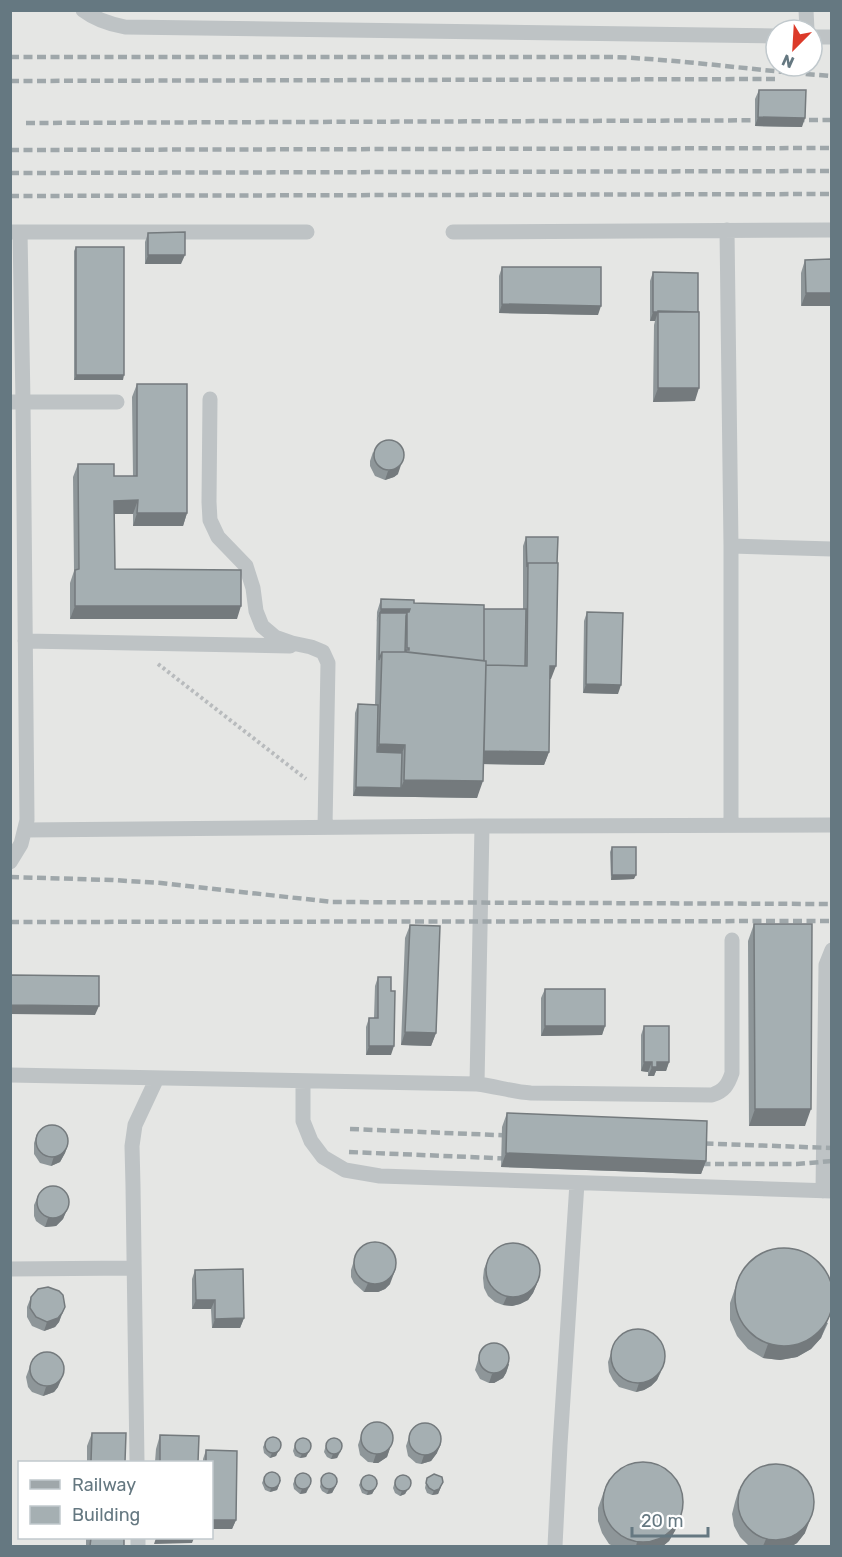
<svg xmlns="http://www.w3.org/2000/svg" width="842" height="1557" viewBox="0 0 842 1557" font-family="Rubik,sans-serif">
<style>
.built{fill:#e5e6e4;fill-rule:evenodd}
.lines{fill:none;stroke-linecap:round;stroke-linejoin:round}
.path{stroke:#b8bbbd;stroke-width:4;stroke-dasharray:3 3;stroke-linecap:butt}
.service{stroke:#bec3c5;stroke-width:15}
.rail{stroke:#9fa7aa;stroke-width:4.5;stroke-dasharray:9 4.5;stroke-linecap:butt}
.wall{fill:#8e9699}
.shaded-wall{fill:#747a7d}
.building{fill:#a5afb2;stroke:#747a7d;stroke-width:1.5}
</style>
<rect width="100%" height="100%" fill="#f5f4f1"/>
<path class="built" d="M11,11H831V1546H11ZM776,30H812V66H776ZM20,1462H212V1538H20Z"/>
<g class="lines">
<path class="path" d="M158,664L306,779"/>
<path class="service" d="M83,10C96,20 109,24 125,27L776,36
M806,10L807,30
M812,37H832
M727,230L731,546L832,549
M10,232H307
M453,232L832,230
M210,399L209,502L210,520L218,537L246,566L253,588L256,611L262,626L275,637L292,643L311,647L323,652L328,663L325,827
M10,402H117
M731,546V825
M25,641L290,646
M25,830L482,826L832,825
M10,862L21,844L27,820L23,402L20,232
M10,1075L477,1084C495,1086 513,1092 531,1093L712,1095C724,1091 728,1085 732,1073V940
M303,1081V1121L311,1141L323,1157L345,1170L380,1176L832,1191
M477,1084L482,826
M823,1191L826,965L832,950
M10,1269L134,1268
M137,1462L133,1186L132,1146L135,1125L157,1078
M138,1538V1546
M555,1546L560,1445L577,1183"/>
<path class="rail" d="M10,57H614C687,60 759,71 832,76
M10,81L775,79
M26,123L832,120
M10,150L832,148
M10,173L832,171
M10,196L832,194
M10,877L112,880L161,883L332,902L832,904
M10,922L832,921
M350,1129L520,1136
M691,1143L832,1148
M349,1152L517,1159
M688,1164H797L832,1161"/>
</g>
<path class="wall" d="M759,90L802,127L755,126V99Z
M148,233L181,264H145V242Z
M76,247L123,380H74V251Z
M831,259L801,306V273L805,260Z
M502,267L598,315L499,313V276Z
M653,272L695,401L653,402L654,325L655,321H650V281Z
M137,384L187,513L183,526H133V514H114L115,569L237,619H70V583L74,571L73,477L78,464L114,476H133L132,397Z
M373,452L398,474L394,477L385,480L375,476L370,466V461Z
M526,537L551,679H550L549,752L544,765L484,764L477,798L353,796L355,713L358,704L375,705L377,612L381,599L414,603L484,609H523V546Z
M587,612L618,694L583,693L584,621Z
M612,847L634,879L611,880L610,852Z
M754,924L805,1126H749L748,941Z
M410,925L436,1033L431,1046L401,1045L405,938Z
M378,977L391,991V1055H366V1027L369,1018H374L375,986Z
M545,989L605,1026L602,1035L541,1036V998Z
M644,1026L669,1062L666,1071H656L654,1076H648V1072L641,1071V1035Z
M507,1113L706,1161L701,1174L501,1167L502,1127Z
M37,1134L68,1144L65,1153L60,1162L51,1166L40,1163L34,1154V1143Z
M38,1196L68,1205L63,1219L56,1226L45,1227L40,1224L36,1221L34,1216V1205Z
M356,1254L390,1284L385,1289L378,1292H364L354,1283L351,1277V1270Z
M488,1260L540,1276L533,1293L528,1300L520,1304L512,1306L503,1305L495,1302L488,1296L484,1288L483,1278L484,1269Z
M195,1270L244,1318L240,1328H212L211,1309H192V1279Z
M740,1274L828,1323L821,1338L811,1349L797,1357L780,1360L763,1358L748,1349L737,1336L730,1320V1303Z
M31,1297L65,1307L59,1322L55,1327L44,1331L32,1326L27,1317V1307Z
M614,1344L661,1372L657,1380L651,1386L644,1390L636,1392L619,1387L613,1380L609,1372L608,1362Z
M481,1350L509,1364L506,1373L503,1378L494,1383H489L480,1379L475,1370Z
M33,1358L58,1387L54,1392L43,1396L32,1392L28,1387L26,1377Z
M92,1433L125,1462H87V1446Z
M160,1435L198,1462H155L156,1449Z
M361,1436L390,1448L387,1457L378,1463L368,1462L360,1455L358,1445Z
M409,1437L437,1453L431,1461L421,1464L416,1463L408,1456L406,1446Z
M296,1441L310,1450L306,1457L300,1458L295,1456L293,1451Z
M327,1441L341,1451L337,1458L331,1459L327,1457L324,1452Z
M265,1443L281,1445L276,1456L270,1458L264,1453L263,1447Z
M206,1450L237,1451L236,1520L232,1529H212V1462H203V1459Z
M322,1476L336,1486L332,1493L327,1494L322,1491L320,1487Z
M264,1478L281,1480L277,1490L270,1492L265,1490L262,1483Z
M396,1478L411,1483L405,1494L400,1496L395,1493L393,1488Z
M427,1478L441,1487L438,1494L432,1495L427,1493L425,1488Z
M295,1479L310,1486L306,1493L300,1494L294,1489L293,1484Z
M361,1481L376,1487L372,1494L367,1495L362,1493L359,1485Z
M607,1483L676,1529L669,1541L663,1546H613L609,1544L602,1533L598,1521V1508Z
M739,1489L805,1533L797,1543L792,1546H749L740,1537L734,1526L732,1514L735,1502Z
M86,1538H124V1546H86Z"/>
<path class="shaded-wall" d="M758,117L805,118L802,127L755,126Z
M148,255H185L181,264H145Z
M806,293H831V306H801Z
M502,304L601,306L598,315L499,313Z
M653,312H658L655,321H650Z
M76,375H124L123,380H74Z
M658,388H699L695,401L653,402Z
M401,465L398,474L394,477L385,480L388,471Z
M138,500L133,514H109L114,501Z
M137,513H187L183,526H133Z
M75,606H241L237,619H70Z
M381,609H410L407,615V612L404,623L380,613L376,622Z
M550,666H556L551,679H546Z
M586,684L621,685L618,694L583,693Z
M379,744L405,745L399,762L373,761Z
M483,751L549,752L544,765L478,764Z
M404,780L483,781L477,798L353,796L356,787L401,788Z
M612,875H636L634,879L611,880Z
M10,1005L99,1006L95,1015L10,1014Z
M545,1026H605L602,1035L541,1036Z
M405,1032L436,1033L431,1046L401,1045Z
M369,1046H394L391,1055H366Z
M644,1062H652L648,1072L641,1071Z
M657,1062H669L666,1071H656L654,1076H648L652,1067Z
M755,1109H811L805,1126H749Z
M68,1144L65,1153L60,1162L51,1166L54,1156Z
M506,1153L706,1161L701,1174L501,1167Z
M67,1210L63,1219L56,1226L45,1227L48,1218Z
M396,1268L390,1284L385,1289L378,1292H364L368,1283Z
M537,1284L533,1293L528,1300L520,1304L512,1306L503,1305L507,1296Z
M196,1300H215L211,1309H192Z
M831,1312L821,1338L811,1349L797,1357L780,1360L763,1358L768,1344Z
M62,1313L59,1322L55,1327L44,1331L47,1322Z
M244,1318L240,1328H212L215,1319Z
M664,1363L657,1380L651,1386L644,1390L636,1392L639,1383Z
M509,1364L506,1373L503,1378L494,1383H489L492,1374Z
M62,1378L58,1387L54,1392L43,1396L46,1387Z
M441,1444L437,1453L431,1461L421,1464L424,1455Z
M281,1445L276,1456L270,1458L272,1453Z
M311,1446L306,1457L300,1458L302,1454Z
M342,1446L337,1458L331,1459L333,1454Z
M390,1448L387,1457L378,1463H373L376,1454Z
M311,1481L306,1493L300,1494L302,1489Z
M338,1481L332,1493L327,1494L329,1489Z
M443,1482L438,1494L432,1495L434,1491Z
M378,1483L372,1494L367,1495L368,1491Z
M411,1483L405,1494L400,1496L402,1491Z
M279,1485L277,1490L270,1492L271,1488Z
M681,1515L676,1529L669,1541L663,1546H636L637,1542Z
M212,1520H236L232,1529H212Z
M810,1520L805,1533L797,1543L792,1546H763L766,1539Z
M156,1538H194L192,1543L154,1544Z"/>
<path class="building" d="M759,90H806L805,118L758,117Z
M185,232V255H148V233Z
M76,247H124V375H76Z
M831,259V293H806L805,260Z
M502,267H601V306L502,304Z
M653,272L698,273V312H653Z
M658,311L699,312V388H658Z
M137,384H187V513H137L138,500L114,501L115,569L241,570V606H75V570L79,569L78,464H114V476H137Z
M374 455a15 15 0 1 1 30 0a15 15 0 1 1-30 0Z
M526,537H558L557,563H528L527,567Z
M528,563H558L556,666H550L549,752L484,751L486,665L527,666Z
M381,599L414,600V603L484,605V661L406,652V650H409V648H407V612H409L410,609H381Z
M484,609H526L525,666L486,665V661H484Z
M587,612L623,613L621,685L586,684Z
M380,613H407L406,616L405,652H382L379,660Z
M382,652H408L486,661L483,781L404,780L405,745L379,744Z
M358,704L378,705L377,752L402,753L401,788L356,787Z
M612,847H636V875H612Z
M754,924H812L811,1109H755Z
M410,925L440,926L436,1033L405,1032Z
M10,975L99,976V1006L10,1005Z
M378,977H391V991H395L394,1046H369V1018H378Z
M545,989H605V1026H545Z
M644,1026H669V1062H657V1067H652V1062H644Z
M507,1113L707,1121L706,1161L506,1153Z
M36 1141a16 16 0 1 1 32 0a16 16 0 1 1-32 0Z
M37 1202a16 16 0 1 1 32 0a16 16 0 1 1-32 0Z
M354 1263a21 21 0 1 1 42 0a21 21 0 1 1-42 0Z
M486 1270a27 27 0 1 1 54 0a27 27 0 1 1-54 0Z
M735 1297a49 49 0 1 1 98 0a49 49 0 1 1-98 0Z
M243,1269L244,1318L215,1319V1300H196L195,1270Z
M48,1287L59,1291L63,1295L65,1307L62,1313L58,1318L47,1322L36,1317L30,1308L31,1297L38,1289Z
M611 1356a27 27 0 1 1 54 0a27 27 0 1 1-54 0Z
M479 1358a15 15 0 1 1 30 0a15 15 0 1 1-30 0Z
M30 1369a17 17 0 1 1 34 0a17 17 0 1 1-34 0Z
M361 1438a16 16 0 1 1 32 0a16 16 0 1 1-32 0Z
M409 1439a16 16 0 1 1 32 0a16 16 0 1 1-32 0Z
M92,1433H126L125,1462H91Z
M160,1435L199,1436L198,1462H160Z
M265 1445a8 8 0 1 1 16 0a8 8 0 1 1-16 0Z
M326 1446a8 8 0 1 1 16 0a8 8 0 1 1-16 0Z
M295 1446a8 8 0 1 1 16 0a8 8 0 1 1-16 0Z
M206,1450L237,1451L236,1520H212V1462H206Z
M603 1502a40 40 0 1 1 80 0a40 40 0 1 1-80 0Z
M738 1502a38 38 0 1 1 76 0a38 38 0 1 1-76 0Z
M264 1480a8 8 0 1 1 16 0a8 8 0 1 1-16 0Z
M295 1481a8 8 0 1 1 16 0a8 8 0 1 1-16 0Z
M321 1481a8 8 0 1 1 16 0a8 8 0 1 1-16 0Z
M434,1474L442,1477L443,1482L439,1489L434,1491L429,1488L426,1483L427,1478Z
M361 1483a8 8 0 1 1 16 0a8 8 0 1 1-16 0Z
M395 1483a8 8 0 1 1 16 0a8 8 0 1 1-16 0Z
M91,1538H124V1546H90Z"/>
<rect width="842" height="1557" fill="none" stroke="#657881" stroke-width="24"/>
<rect x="18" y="1461" width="195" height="78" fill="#ffffff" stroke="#c1c9cd" stroke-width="1.5"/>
<rect x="30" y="1480" width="30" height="9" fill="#9fa7aa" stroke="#c1c9cd" stroke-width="1.5"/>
<text x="72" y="1491" font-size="18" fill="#657881">Railway</text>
<rect x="30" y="1506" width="30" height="18" fill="#a5afb2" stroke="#c1c9cd" stroke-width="1.5"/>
<text x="72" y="1521" font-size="18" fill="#657881">Building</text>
<g transform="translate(794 48) rotate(204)"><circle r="28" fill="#ffffff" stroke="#c1c9cd" stroke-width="1.5"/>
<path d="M0-4.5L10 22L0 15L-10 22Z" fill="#dc3a29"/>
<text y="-9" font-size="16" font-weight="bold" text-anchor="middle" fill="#657881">N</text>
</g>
<path d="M632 1527v9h76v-9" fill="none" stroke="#657881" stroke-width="3"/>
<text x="641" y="1527" font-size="18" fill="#657881" stroke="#ffffff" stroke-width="4.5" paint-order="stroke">20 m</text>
</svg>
